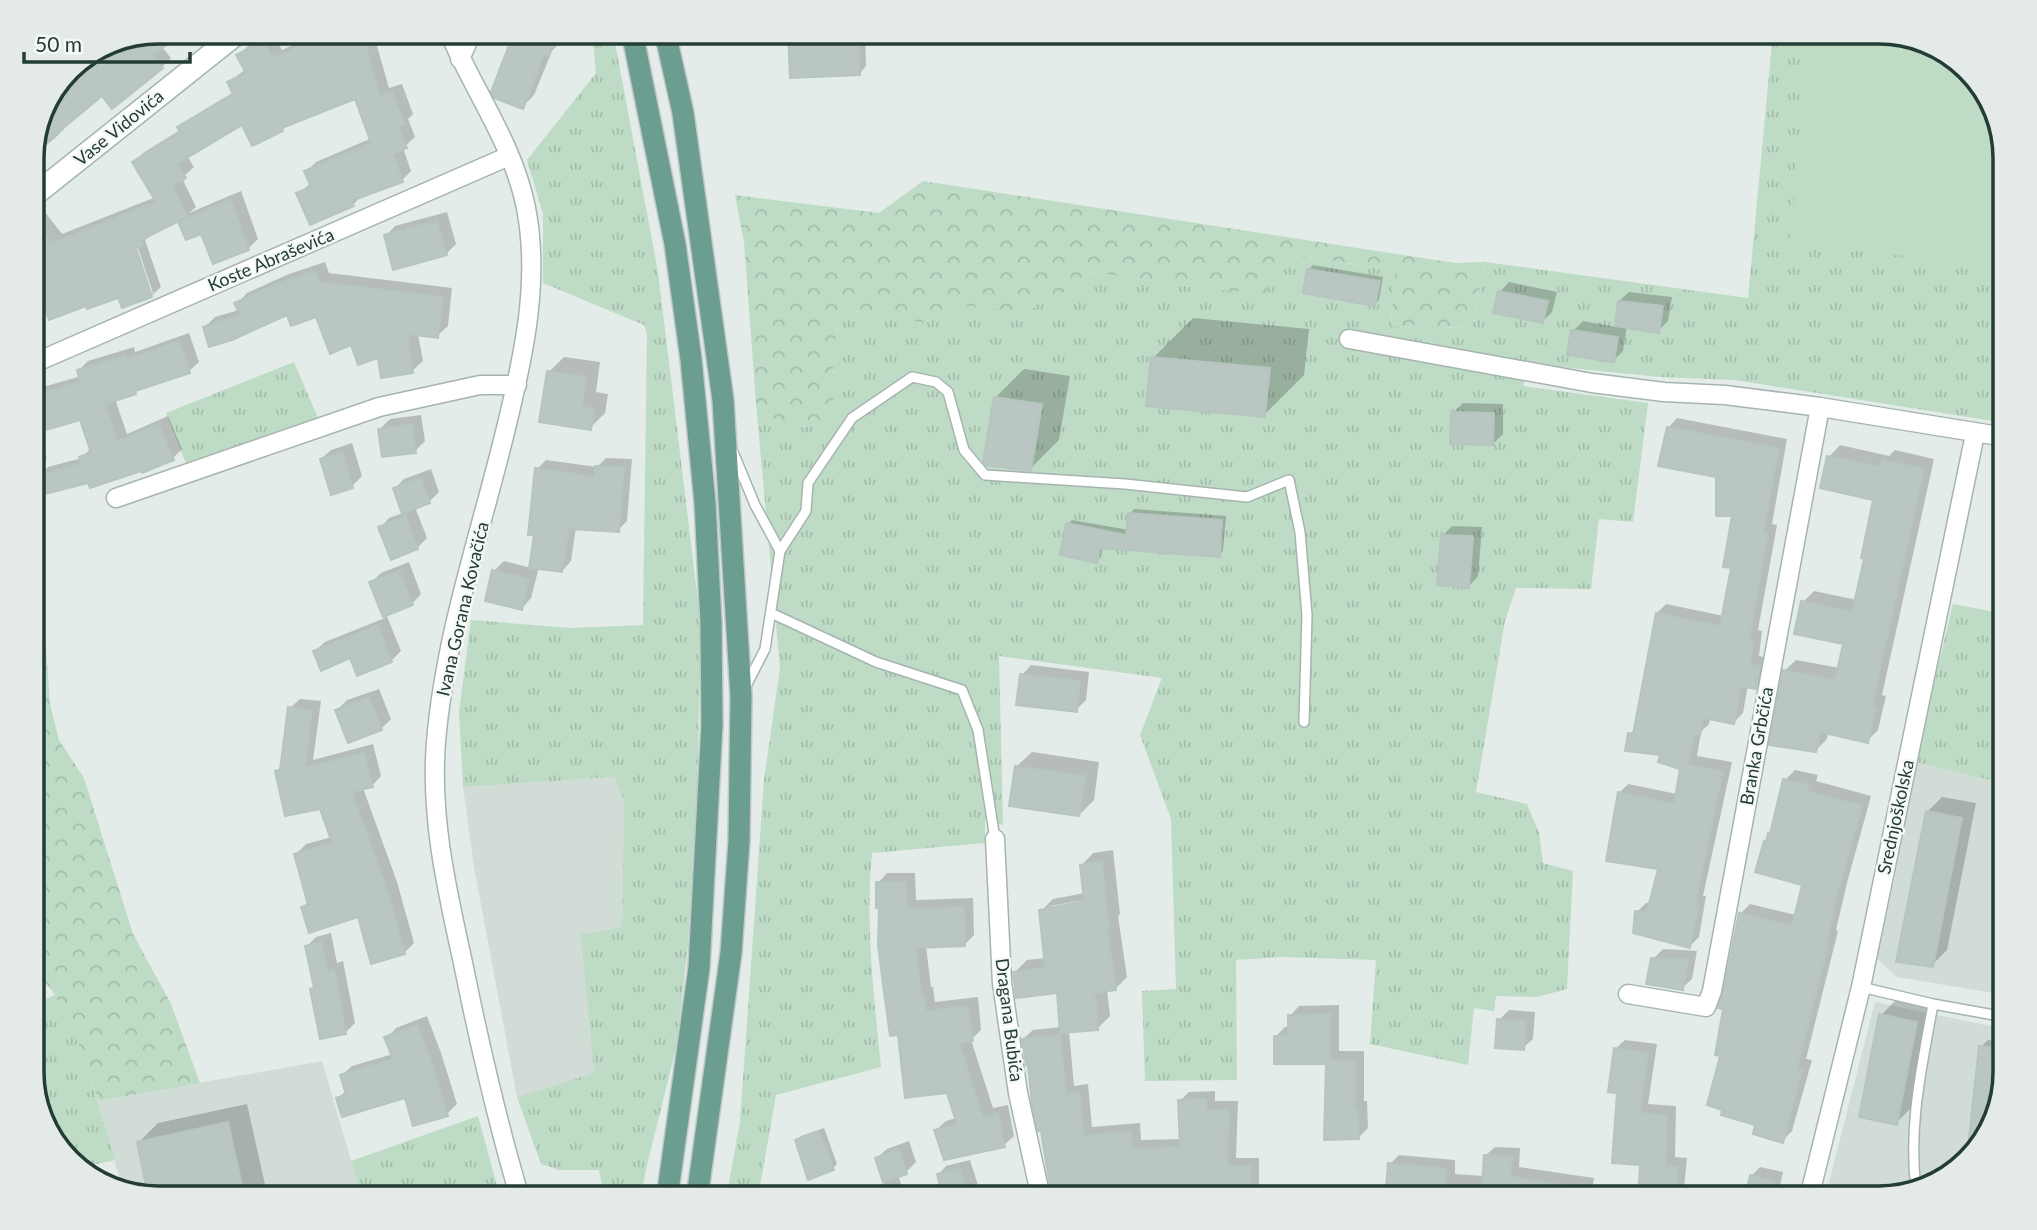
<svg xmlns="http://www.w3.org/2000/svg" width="2037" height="1230" viewBox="0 0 2037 1230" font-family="Lato,sans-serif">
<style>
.built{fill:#d1dcd7}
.grass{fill:url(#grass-tufts)}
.forest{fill:url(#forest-crowns)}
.pitch{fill:#bedbc6}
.shadow{fill:#0003;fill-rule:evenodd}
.building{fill:#b9c6c1;stroke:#b6c5bf;stroke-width:2}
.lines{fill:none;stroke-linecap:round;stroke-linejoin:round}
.lane-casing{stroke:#a6b4af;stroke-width:12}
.street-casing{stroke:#a6b4af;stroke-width:21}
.secondary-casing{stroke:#a2b7b0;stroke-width:24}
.primary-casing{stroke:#c2c8c7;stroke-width:24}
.lane{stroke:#fff;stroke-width:9}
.street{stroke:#fff;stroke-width:18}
.secondary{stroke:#fff;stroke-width:21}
.primary{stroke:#6b9e91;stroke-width:21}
.labels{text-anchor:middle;stroke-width:5;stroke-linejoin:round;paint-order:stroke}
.street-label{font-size:18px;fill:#243c36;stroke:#f4f9f6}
.rim{fill:none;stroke:#243c36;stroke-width:3.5}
</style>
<defs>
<pattern id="grass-tufts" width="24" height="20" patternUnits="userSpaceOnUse" patternTransform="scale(1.75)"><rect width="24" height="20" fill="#bedbc6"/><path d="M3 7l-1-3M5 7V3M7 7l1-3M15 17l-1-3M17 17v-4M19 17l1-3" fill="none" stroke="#a3bdab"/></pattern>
<pattern id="forest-crowns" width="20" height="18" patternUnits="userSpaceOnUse" patternTransform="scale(1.75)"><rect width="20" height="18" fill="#bedbc6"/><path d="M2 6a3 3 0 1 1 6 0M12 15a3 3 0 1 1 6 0" fill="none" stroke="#a3bdab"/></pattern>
</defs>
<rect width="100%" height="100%" fill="#e3ece8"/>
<path class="built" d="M1915,762L2005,784V995L1897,977L1876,958L1894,882Z
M614,777L624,801L622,927L582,935L594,1073L517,1097L474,867L463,787Z
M1875,1002L2005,1029V1072L1988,1136L1943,1181L1879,1198H1825Z
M322,1061L362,1198H158L122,1189L98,1101Z"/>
<path class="grass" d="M592,32H613L658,272L701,626L697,795L688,944L677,1044L646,1169L641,1198H605L599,1170H559L541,1164L517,1097L594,1073L581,935L622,927L624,801L614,777L463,787L459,712L471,620L571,628L643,625L647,333L644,325L543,283V214L527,160L596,73Z
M1773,32H1879L1943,49L1988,94L2005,150V423L1735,380L1660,377L1530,364L1523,386L1648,403L1633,522L1599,519L1591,589L1516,588L1505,621L1476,792L1527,804L1539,833L1543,863L1573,871L1567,989L1537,997L1496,996L1494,1011L1474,1008L1468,1065L1370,1044L1376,960L1281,957L1236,960L1237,1080L1145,1081L1142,991L1176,989L1171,819L1140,735L1162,678L999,656L1003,825L985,820V843L872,853C865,924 874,997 881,1067L776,1095L758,1198H726L740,1122L764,780L780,668L756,403L785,428L833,424V377L838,308L924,323L969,306L1026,312L1090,272L1215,290L1289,255L1395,270L1391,326L1472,328L1485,262L1748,298Z
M294,362L318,418L187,466L166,413Z
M1953,604L2005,614V784L1915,762Z
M55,995L80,1042L115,1160L93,1165L92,1179L49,1136L32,1080V1005Z
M478,1116L497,1186L460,1198H362L351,1161Z"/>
<path class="forest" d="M923,181L1455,263L1485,262L1472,328L1391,326L1395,270L1289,255L1265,293L1215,290L1090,272L1026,313L969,306L924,323L838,308L833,377L834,424L785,428L756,403L744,242L735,195L879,213Z
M32,625L45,635L50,704L59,740L84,778L133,934L171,1004L200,1083L98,1101C86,1063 77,1034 57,999C50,985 38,977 32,963Z"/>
<path class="pitch" d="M1810,32H1879L1943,49L1988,94L2005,150V266L1789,244Z"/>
<path class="shadow" d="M158,32H182L161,46L171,58L162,67L103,93L62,127L64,129L55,138L32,157V150L69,68L110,41Z
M322,32H373L389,88L402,84L413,114L408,119L415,137L403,148L411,171L402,180L362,195L353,205L298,194L311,183L306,172L316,162L372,138L356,97L288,124L282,130L243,123L187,156L194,167L182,178L196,207L189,213L241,191L258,239L248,249L180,223L187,216L151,234L145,240L161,287L151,296H120L87,303L43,297L32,302V222L45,212L62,234L156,197L134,163L143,153L180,130L179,128L189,119L234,92L229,82L246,69L239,55L248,46L273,33L282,50ZM135,239L153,293H149L131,240Z
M514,32H564L560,42L552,51L534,95L522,107L493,92Z
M789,32H865L866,66L860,73L792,76Z
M447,212L456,244L446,254L386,236L395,226Z
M325,262L329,273L452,288L448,326L437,336L418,334L423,361L412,371L380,356L317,315L288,313L205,327L215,317L239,310L237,304L247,293L289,274Z
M1313,265L1383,277L1379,300L1375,304L1308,270Z
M1509,282L1557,292L1552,312L1543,321L1500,292Z
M1629,292L1672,297L1668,321L1658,331L1627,326L1623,351L1614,360L1573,331L1583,321L1617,327L1619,301Z
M1193,318L1309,329L1304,375L1264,415L1153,358Z
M189,333L199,362L189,371L115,399L127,434L168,416L182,449L173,458L89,481L39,476L48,467L82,458L91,448L81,418L36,431L47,458L32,469V394L36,389L81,376L79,370L88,361L134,347L135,352Z
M564,357L600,362L596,392L608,394L605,413L590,428L549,372Z
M1024,369L1070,376L1059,440L1030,469L995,398Z
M1463,403L1503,404V434L1493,444L1453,413Z
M421,415L425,441L415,451L380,429L390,419Z
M1677,418L1787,439L1772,524L1777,525L1758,630L1762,631L1759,656L1769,658L1765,678L1756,687L1748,685L1743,713L1734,722L1710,718L1709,724L1701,732L1697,756L1732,762L1703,896H1706L1699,937L1690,946L1637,912L1646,903H1651L1660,868L1619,793L1628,784L1677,794L1682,768L1630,734L1636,728L1657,613L1666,604L1724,616L1733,566L1734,514L1718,476L1668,428Z
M352,443L362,476L352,486L321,459L331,450Z
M1840,445L1889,456L1895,450L1934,459L1882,695L1886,696L1878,730L1867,741L1828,732L1827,739L1816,750L1784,671L1796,660L1840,668L1845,643L1803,602L1814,591L1857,600L1876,499L1829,457Z
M606,458L632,459L627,521L618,530L576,527L571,561L562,571L539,567L531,598L522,608L494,571L504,561L531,568L536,534L537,469L546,460L597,467Z
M431,469L439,492L429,502L415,507L427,538L417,548L380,528L389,518L403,513L395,488L404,479Z
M1134,509L1226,516L1223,551L1219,555L1103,547L1101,557L1096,561L1068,524L1072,520L1129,530L1130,514Z
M1452,526L1482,527L1478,576L1469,586L1443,535Z
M409,562L421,594L412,604L386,614L401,651L391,661L315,651L325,642L385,618L371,583L381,573Z
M1031,665L1089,672L1086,700L1076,710L1022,675Z
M379,689L391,719L381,729L337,710L347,700Z
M300,699L321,701L313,760L373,744L381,776L372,786L363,788L397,882L414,943L404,953L359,915L303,907L309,901L296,854L306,844L332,837L321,807L277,772L282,767L290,708Z
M1032,752L1099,762L1094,800L1079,815L1017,766Z
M1795,770L1818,775L1816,781L1871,796L1847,883L1836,930L1838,931L1806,1059L1812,1060L1792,1131L1782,1141L1758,1124L1724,1109L1722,1054L1740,914L1750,904L1796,915L1804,884L1765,842L1773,831L1785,780Z
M1942,797L1976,803L1947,950L1932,965L1927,812Z
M1113,850L1120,914L1118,916L1127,977L1115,989L1107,990L1110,1016L1098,1028L1069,1031L1074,1086L1088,1084L1092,1127L1140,1123L1141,1140L1182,1139L1180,1101L1189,1092L1215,1091V1101H1238L1236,1158H1259V1198H1145V1191L1108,1194V1198H1054L1023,1039L1033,1030L1061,1027L1058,991L1015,972L1027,960L1046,958L1041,911L1053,899L1085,893L1082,865L1093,853ZM1093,898V901L1051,910V906Z
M887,873H915L916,900L973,898L974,935L964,945L926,946L931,987H933L935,1002L978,997L981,1030L971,1040L993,1108L1008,1105L1014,1136L1004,1145L936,1130L946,1121L956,1118L881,906L878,883Z
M331,933L337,963L343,961L355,1023L345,1033L312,989L315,986L307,946L316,937Z
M1663,949L1697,951L1692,979L1682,988L1653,959Z
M1896,1000L1931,1007L1911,1108L1896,1123L1881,1015Z
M1339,1005V1051H1364V1101H1367L1368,1128L1358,1138L1327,1062L1275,1037L1285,1027H1290V1016L1299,1006Z
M1509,1010L1535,1012L1533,1039L1523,1048L1499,1020Z
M427,1016L441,1053L457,1104L447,1114L406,1096L338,1098L347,1090L342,1075L352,1066L393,1054L387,1038L396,1028Z
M1625,1040L1657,1044L1648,1104L1676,1106L1675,1157L1687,1158L1683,1198H1408L1409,1188L1390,1164L1399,1155L1455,1160V1174L1484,1176L1485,1156L1495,1147L1520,1148L1519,1167L1594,1178L1592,1190L1639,1198L1642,1163L1619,1091L1615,1049Z
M1988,1040L2005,1042V1072L1988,1136L1969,1155L1981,1047Z
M247,1104L268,1198H158L138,1143L158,1123Z
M824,1128L837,1164L833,1168L797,1140L801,1136Z
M909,1141L916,1162L906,1172L898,1175L906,1198H873L871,1193L885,1182L877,1158L887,1149Z
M970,1160L982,1198H942L937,1176L946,1166Z
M1760,1167L1783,1172L1777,1198H1745L1751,1176Z"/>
<path class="building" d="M158,32H185L152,55L163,68L112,109L102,96L32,154L69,68L97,49L106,60L136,36Z
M330,32H362L380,96L392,92L405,125L398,127L407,148L393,154L403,182L351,201L354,206L310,225L296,193L311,187L304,171L371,143L355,99L282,128L283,131L252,146L242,125L177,164L186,178L173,186L187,217L141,240L143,245L136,248L152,297L122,308L118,298L87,309L86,306L49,320L42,300L32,304V216L52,243L156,202L132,162L180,132L177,127L233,94L227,82L246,73L236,55L263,41L273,58Z
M514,32H557L549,56L544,54L523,109L494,98L491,92Z
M788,32H858L860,75L790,78Z
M231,199L249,250L213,264L201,234L186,240L178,222Z
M437,221L447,255L393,270L384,235Z
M1307,269L1380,281L1375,306L1303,293Z
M315,271L319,282L443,297L438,338L407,334L413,373L381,378L378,358L358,365L351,345L330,354L316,317L291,326L287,315L232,340L209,347L203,327L240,315L234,303L277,284Z
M1498,291L1548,301L1543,323L1493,313Z
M1618,301L1663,306L1659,333L1615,326Z
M1571,330L1618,337L1614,362L1567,355Z
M179,341L190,373L135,391L136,394L105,404L117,442L158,424L174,460L142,473L141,471L90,488L88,483L41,495L37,476L81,464L79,457L91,453L80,420L32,434V396L80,382L77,370L125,356L126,360Z
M1151,357L1270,368L1265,417L1146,406Z
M547,371L586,377L582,407L594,409L591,430L539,422Z
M994,397L1042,404L1031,471L986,465L983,462Z
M1451,412L1494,413L1493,445L1450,444Z
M412,424L416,453L382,457L378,429Z
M1667,427L1779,448L1763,533L1768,534L1749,639L1753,640L1750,665L1760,666L1756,689L1741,686L1734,724L1703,718L1700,735L1694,734L1688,765L1723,771L1695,905H1698L1690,948L1633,933L1635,911L1647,912L1658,869L1606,861L1618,792L1674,804L1680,769L1658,762L1660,755L1625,751L1628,733L1633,734L1656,613L1720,626L1731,568L1723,567L1732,516H1716V477L1658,466Z
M342,452L353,488L331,495L320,459Z
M1827,456L1881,467L1882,460L1924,469L1872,706L1876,707L1868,743L1820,732L1816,752L1769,745L1783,670L1835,680L1843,644L1794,634L1801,601L1852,612L1864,559L1861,558L1873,500L1820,488Z
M595,466L624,467L619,532L569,529L562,572L529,568L534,535H528L535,468L595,477Z
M421,478L430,503L402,514L393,488Z
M1128,513L1222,520L1220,557L1100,548L1097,563L1060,555L1066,523L1126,535Z
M405,516L418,549L391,560L378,527Z
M1441,535L1473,536L1469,588L1437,585Z
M492,570L529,579L522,610L485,601Z
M399,571L413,605L383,617L369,582Z
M378,625L392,662L357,676L350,658L321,671L313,651Z
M1020,674L1080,681L1077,712L1016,705Z
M369,697L382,730L348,743L335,710Z
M288,707L312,711L305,768L364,753L373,787L352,792L388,893L405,954L371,964L358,917L309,933L301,907L308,905L294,854L332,843L320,809L285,816L275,771L280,770Z
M1015,766L1086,776L1079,816L1009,806Z
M1783,779L1808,785L1807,791L1862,806L1837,895L1827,940L1829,941L1797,1069L1802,1070L1783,1143L1753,1134L1755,1125L1721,1115L1722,1110L1707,1105L1720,1056L1715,1055L1723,1009L1718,1008L1723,993L1739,913L1792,926L1802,885L1755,872L1764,841L1766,842L1768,833L1770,834Z
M1926,811L1962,818L1933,967L1896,962Z
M1102,861L1109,928H1107L1116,990L1095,993L1098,1030L1060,1033L1057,993L1016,998L1013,972L1045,967L1039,910L1084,901L1080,865Z
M876,882H906L907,909L964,907L965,946L916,948L921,996H924L926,1011L968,1006L973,1041L959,1043L983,1117L998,1114L1005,1147L944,1160L934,1130L957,1125L947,1093L905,1098L898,1035L890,1036L883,984L878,945L879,908H876Z
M321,942L328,972L334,970L346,1034L320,1039L310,989L314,988L305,946Z
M1651,958L1688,960L1683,990L1646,984Z
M1330,1014V1060H1355V1110H1358L1359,1139L1324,1140L1326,1064H1274V1036H1288V1015Z
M1879,1014L1917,1022L1897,1125L1859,1117Z
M1497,1019L1526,1021L1524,1050L1495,1048Z
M417,1025L432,1063L448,1116L413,1126L405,1098L342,1117L336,1098L346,1095L340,1075L393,1059L384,1037Z
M1060,1035L1066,1094L1079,1093L1084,1136L1131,1131L1133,1149L1180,1147L1178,1100L1206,1099L1207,1110H1229L1227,1166H1251L1250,1198H1143L1144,1193L1099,1199H1052L1041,1131H1038L1032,1104L1028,1065H1026L1022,1039Z
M1979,1046L2005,1049L2006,1072L1988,1136L1967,1157Z
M1614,1048L1648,1053L1640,1113L1667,1115L1666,1165L1678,1167L1676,1198H1638L1640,1165L1612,1163L1617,1093L1608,1092Z
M228,1122L245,1199H158L148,1196L137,1142Z
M819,1131L834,1170L808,1180L795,1140Z
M899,1149L907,1174L883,1182L875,1158Z
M1484,1155L1512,1157L1510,1176L1586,1189L1585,1198H1481Z
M1388,1163L1446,1169L1445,1198H1420L1421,1191L1386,1188Z
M960,1169L969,1199H943L937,1174Z
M1750,1175L1775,1181L1771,1198H1745Z"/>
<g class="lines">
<g class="lane-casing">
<path id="lane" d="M733,452L755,505L780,551
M771,613L876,662L962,690L978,730L995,839
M746,686L765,649L780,551L806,511L808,483L852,418L912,377L936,382L948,392L964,450L985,475L1125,484L1247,497L1289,480L1300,532L1307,615L1304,722
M1861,987L1933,1004L2005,1017
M1916,1189C1908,1126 1922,1066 1933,1004"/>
</g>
<g class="street-casing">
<path id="street" d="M449,32C473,90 514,145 526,208C540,280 524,354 507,424C482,529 445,633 436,742C430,818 447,890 463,963C479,1042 497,1121 520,1198
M460,59L472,32
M1349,339L1592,383L1664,392L1725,395L1820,407L2005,437
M32,364L509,156
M116,498L379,407L480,385H517
M995,839L1002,983L1018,1093L1041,1198
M1628,994L1706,1007L1712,991L1820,407
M1809,1198L1861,987L1975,434"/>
</g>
<g class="secondary-casing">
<path id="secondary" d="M32,197L239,32"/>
</g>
<g class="primary-casing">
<path id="primary" d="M632,32L675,244L691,359L705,503L711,623L712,724L699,968L667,1198
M665,32L683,113L723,400L741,696L739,841L731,953L697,1198"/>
</g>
<use href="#lane" class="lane"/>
<use href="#street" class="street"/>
<use href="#secondary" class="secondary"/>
<use href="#primary" class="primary"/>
</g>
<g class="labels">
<g class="street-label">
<text transform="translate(119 128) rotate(-39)" y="6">Vase Vidovića</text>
<text transform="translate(271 260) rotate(-23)" y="6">Koste Abraševića</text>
<text transform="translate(463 609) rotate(-77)" y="6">Ivana Gorana Kovačića</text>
<text transform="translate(1757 746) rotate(-80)" y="6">Branka Grbčića</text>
<text transform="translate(1896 817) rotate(-78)" y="6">Srednjoškolska</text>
<text transform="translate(1009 1020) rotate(83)" y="6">Dragana Bubića</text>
</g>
</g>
<path d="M0 0H2037V1230H0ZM158 44H1879A114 114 0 0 1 1993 158V1072A114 114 0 0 1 1879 1186H158A114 114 0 0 1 44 1072V158A114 114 0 0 1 158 44Z" fill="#e3eae7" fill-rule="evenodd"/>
<path class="rim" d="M158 44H1879A114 114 0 0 1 1993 158V1072A114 114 0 0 1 1879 1186H158A114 114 0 0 1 44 1072V158A114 114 0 0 1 158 44Z"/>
<path d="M24 52v10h166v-10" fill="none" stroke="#243c36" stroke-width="3.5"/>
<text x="35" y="52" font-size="21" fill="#243c36" stroke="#f4f9f6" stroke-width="5" paint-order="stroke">50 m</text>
</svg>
